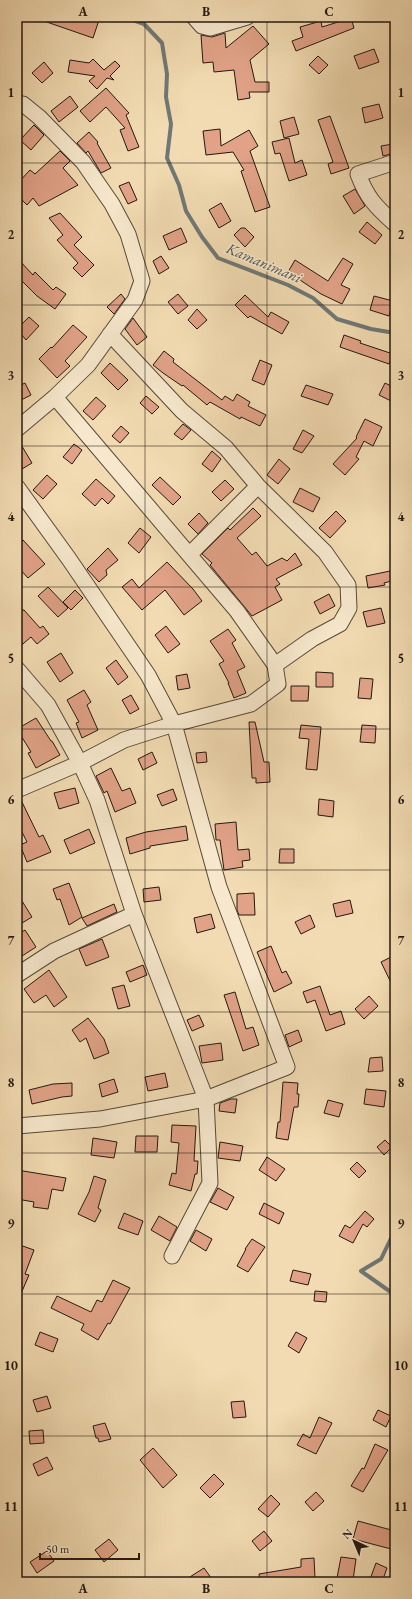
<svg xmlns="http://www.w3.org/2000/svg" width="412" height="1599" viewBox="0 0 412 1599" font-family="'EB Garamond',serif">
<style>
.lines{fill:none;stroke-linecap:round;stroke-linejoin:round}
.stream{stroke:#6f7876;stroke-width:4}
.building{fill:#e1a287;stroke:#231811}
.street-casing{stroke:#574939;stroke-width:17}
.street{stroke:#f7e8cd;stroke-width:15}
.grid{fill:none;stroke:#231811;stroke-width:1;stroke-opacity:0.55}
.labels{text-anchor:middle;stroke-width:3;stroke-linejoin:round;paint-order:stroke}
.water-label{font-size:15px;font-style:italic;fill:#4f504c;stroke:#f7e8cd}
.neatline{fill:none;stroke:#231811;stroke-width:1.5}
.grid-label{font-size:13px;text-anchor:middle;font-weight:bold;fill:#231811}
</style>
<rect width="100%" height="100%" fill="#f2dbb2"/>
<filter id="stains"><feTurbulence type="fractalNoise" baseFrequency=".005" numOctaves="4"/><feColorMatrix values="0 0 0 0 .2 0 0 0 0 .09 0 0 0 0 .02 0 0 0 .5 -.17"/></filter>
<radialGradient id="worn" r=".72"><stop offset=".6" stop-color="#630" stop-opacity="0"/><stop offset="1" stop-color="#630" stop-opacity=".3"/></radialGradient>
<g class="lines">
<path class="stream" d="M125,17L144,24L162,43L167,74L166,97L171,124L167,158L179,185L186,211L202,237L218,258L288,285L313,298L337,319L371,329L395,333
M395,1230L381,1259L361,1271L395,1295"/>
</g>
<path class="building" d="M39,17H100L93,38L38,19Z
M351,18L354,28L296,51L292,41L303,37L300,27L321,21L322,27Z
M253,26L269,44L250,60L255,82H269V92H249L250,98L238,100L234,70L214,72L213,62L203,63L201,35L212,37L225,33L226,48Z
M374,49L379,62L359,69L354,56Z
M318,56L328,65L319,74L309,65Z
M93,59L104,70L115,61L120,66L110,76L114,80L107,78L97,89L89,81L95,76L68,72L70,60L89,63Z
M44,62L53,73L42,83L32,73Z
M106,88L129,113L126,115L139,147L128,151L120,130L125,128L106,107L90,122L80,111Z
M70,96L78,107L59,122L51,111Z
M379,104L383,118L365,123L362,108Z
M330,116L349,168L331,174L328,164L333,162L318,120Z
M294,117L299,134L284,138L280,121Z
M34,125L44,135L31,150L20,140Z
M220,129L221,146L249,130L258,146L250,151L270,207L255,212L241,171L244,170L233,152L206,155L203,131Z
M89,132L98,142L97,143L111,168L101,173L88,151L86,153L77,143Z
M289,138L295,163L302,160L307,175L289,181L280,153L275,154L272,142Z
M393,144L395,153L383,156L381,146Z
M60,151L70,161L63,168L78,185L39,206L33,198L27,205L17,195V184L30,170L35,174Z
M129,182L137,200L128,204L119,186Z
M355,189L365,206L354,214L343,196Z
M221,203L231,221L219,228L209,210Z
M60,213L82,237L74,245L94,265L82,277L73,268L78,263L57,240L63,235L49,218Z
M367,222L382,235L375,244L359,232Z
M181,228L187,242L169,250L163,236Z
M241,228H245L254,237L245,247L234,235Z
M161,256L169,268L159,274L153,261Z
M17,258L33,275L35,272L53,290L56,287L66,294L55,309L37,296L17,276Z
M343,258L353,264L341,285L350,289L342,304L321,294L288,272L295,260L328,281Z
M121,294L125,299L114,314L107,307Z
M178,294L188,306L178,314L168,302Z
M245,295L268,317L271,312L289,322L282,334L250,316L248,318L235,305Z
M374,296L393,301L389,316L370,310Z
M197,309L207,320L197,329L188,320Z
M29,317L39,326L26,340L17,329Z
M133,318L147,337L137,345L125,329Z
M73,325L87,337L65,361L70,366L57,378L39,359L51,347L52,348Z
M344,335L361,341L360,343L393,354L389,364L340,347Z
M164,351L174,359L173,362L222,400L225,396L233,401L237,394L250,402L248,406L266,415L260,426L241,417L240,419L210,402L207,405L183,385L182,386L163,373L153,365Z
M260,360L272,365L264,385L252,380Z
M110,363L128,380L118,390L101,373Z
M25,383L31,395L17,402V387Z
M385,383L395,388V403L379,395Z
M306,385L333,394L328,405L301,396Z
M146,396L159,407L152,414L140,403Z
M96,397L106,406L93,420L83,411Z
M365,419L382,427L373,446L364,441L356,457L359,459L345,475L333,464L357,438L356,437Z
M183,424L191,430L182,440L174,434Z
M121,426L129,433L120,443L112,436Z
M303,430L314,436L302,453L293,449Z
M17,438L32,463L17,472Z
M74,444L82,450L72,464L63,457Z
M212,451L221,459L212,472L202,464Z
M279,459L290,469L278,484L267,475Z
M47,475L57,484L43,499L33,490Z
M160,477L181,497L173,505L152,485Z
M96,479L115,496L108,504L102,498L95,506L82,494Z
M225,480L234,489L221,501L212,492Z
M300,488L320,498L313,512L293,502Z
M253,508L261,516L237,538L252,555L256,552L267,566L282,558L287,561L295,553L302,565L276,579L280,584L275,587L282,600L252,616L210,565L212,563L202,554L228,528L230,530Z
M336,511L346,521L330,538L319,528Z
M199,513L208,523L198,534L188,524Z
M140,528L151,537L139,553L128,543Z
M23,540L45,564L28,578L17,566V546Z
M108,548L118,560L106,570L107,575L99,582L87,569Z
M167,562L193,589L202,601L184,615L165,590L142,610L122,587L132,579L139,588Z
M395,570V580L384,583L385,585L368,588L366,576Z
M48,587L68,608L58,617L38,596Z
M75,590L83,598L71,610L63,602Z
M329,594L335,606L320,614L314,602Z
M381,608L385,623L367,627L363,612Z
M20,610H24L40,628L43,626L49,634L37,644L31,637L17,649V613Z
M166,626L180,644L168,653L155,635Z
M228,629L236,640L232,643L245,667L237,671L246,693L234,698L228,683H229L219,664L224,661L210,641Z
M61,653L73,673L60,682L47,662Z
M116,660L128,677L118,685L106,668Z
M316,672L333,673V687H316Z
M187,674L190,688L178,690L176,676Z
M360,678L373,679L371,699L358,698Z
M291,686H309L308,701H291Z
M84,690L91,702L87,705L98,730L82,738L76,723L79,722L67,700Z
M131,695L139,709L130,714L122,700Z
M36,718L51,741H52L60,755L36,768L28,753L31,752L17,729Z
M249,722H255L264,762H269L270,782L256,783V778H252Z
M301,725L321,727L317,770L306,769L309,739L299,738Z
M362,725L376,726L375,743L360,742Z
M152,752L157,763L143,770L138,759Z
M206,752L207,762L197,763L196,753Z
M111,768L122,791L130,788L136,803L115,812L107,791L104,793L96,776Z
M75,788L79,803L59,809L54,793Z
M173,789L177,800L162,806L157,795Z
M20,798L39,837L43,835L51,852L27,862L20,845L27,842L17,822V799Z
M319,799L334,801L333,817L318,815Z
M236,822L238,850L249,849L250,860L242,861L243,867L224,870L220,840H216L215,824Z
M186,826L188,840L150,846V848L130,854L126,838L146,832Z
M89,829L95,843L70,854L64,840Z
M280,849H294V863H279Z
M69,883L82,917L69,925L60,899L57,900L53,889Z
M159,887L161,900L144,902L143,889Z
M17,893L32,917L17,926Z
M254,893L255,915H239L237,910V894Z
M350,900L353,913L336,917L333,904Z
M114,904L117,912L87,926L82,918Z
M211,914L215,928L197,933L194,918Z
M310,915L315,927L301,934L295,922Z
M25,930L36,947L22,956L17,947V935Z
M102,939L109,957L86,966L79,949Z
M271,946L282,973L286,971L292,983L274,992L257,952Z
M395,955V991L381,962Z
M143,965L147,975L130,982L126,972Z
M49,970L67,997L54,1007L46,995L34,1003L24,989Z
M124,985L130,1006L118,1009L112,988Z
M320,986L330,1015L341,1011L345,1024L326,1031L315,1000L307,1003L303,992Z
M235,992L246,1029L253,1027L259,1045L243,1051L224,995Z
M369,996L378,1006L364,1019L355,1009Z
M199,1015L204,1026L192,1031L187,1020Z
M88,1018L104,1039L109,1053L94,1059L86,1038L80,1042L72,1030Z
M298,1030L302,1041L289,1047L285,1035Z
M221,1043L223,1060L202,1063L199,1046Z
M382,1057L383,1071L368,1072L370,1058Z
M165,1073L168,1087L148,1091L145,1077Z
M114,1079L118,1092L102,1097L99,1084Z
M283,1082L298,1083L297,1094H299L298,1107H294L288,1140L276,1138L278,1122H280Z
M72,1083V1096L62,1097L32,1104L29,1090L53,1084Z
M366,1089L386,1091L384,1107L364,1104Z
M231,1099H237L235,1113L219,1111L220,1103Z
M328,1100L343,1104L339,1117L324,1113Z
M172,1125L196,1126L194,1161H198L197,1174H195L191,1191L169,1185L172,1173L176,1174L179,1143L171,1142Z
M136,1136H158L157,1152H135Z
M93,1138L117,1142L114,1158L91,1155Z
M385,1140L392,1147L384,1155L377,1147Z
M220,1142L243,1146L240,1161L218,1158Z
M267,1157L285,1169L276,1181L259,1170Z
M357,1162L366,1171L359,1178L350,1169Z
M17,1170L66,1178L63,1191L52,1189L48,1209L33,1207L34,1202L17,1199Z
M94,1176L106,1180L98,1208L101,1210L95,1222L78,1214L89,1192Z
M218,1188L234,1197L227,1210L210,1202Z
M264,1203L284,1213L279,1224L259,1214Z
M365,1211L374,1219L367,1227L363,1224L353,1243L339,1236L345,1225L350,1228Z
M124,1213L143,1221L138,1235L118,1228Z
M159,1216L177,1227L170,1241L151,1230Z
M196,1230L212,1239L206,1251L190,1241Z
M252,1239L265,1247L248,1272L237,1266L246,1249H245Z
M17,1244L34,1250L25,1274L29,1275L17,1303Z
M293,1270L311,1274L308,1285L290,1281Z
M113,1280L130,1288L110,1324L108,1323L98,1340L81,1330L84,1324L51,1308L57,1296L91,1312L97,1300L102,1302Z
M315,1291L327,1292L326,1302L314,1301Z
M40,1332L58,1339L53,1352L35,1345Z
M296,1332L307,1338L299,1353L288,1346Z
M47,1396L51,1408L37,1412L33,1400Z
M244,1401L246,1417L233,1418L231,1402Z
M378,1410L391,1416L386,1427L373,1420Z
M319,1417L332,1423L316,1454L297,1445L303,1434L310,1438Z
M105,1423L111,1439L99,1442L98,1438H96L93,1426Z
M43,1430L44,1443L30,1444L29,1431Z
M375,1444L388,1450L363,1492L351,1486L362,1468L364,1469Z
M153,1448L177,1475L163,1488L140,1460Z
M47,1457L53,1469L38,1476L33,1464Z
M214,1474L224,1484L210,1498L200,1488Z
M316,1492L324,1501L313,1511L305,1502Z
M271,1495L280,1504L268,1517L258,1509Z
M358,1521L395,1531V1550L353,1539Z
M264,1531L272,1541L260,1551L252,1541Z
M109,1539L118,1550L104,1562L95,1550Z
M47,1551L54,1561L37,1573L30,1562Z
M341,1557L356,1559L353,1580L337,1578Z
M314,1558L315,1578L285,1580V1582H273L272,1580L260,1581L259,1574L301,1567V1559Z
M376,1563L387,1568L382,1582H369Z
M204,1568L214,1582H182Z"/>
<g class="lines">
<g class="street-casing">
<path id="street" d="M194,17L202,26L210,28L247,17
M395,162L358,174C367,198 376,207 395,224
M110,334L182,411L226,448L258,486L325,552L348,585L349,608L340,624L312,639L275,665
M17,429L55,397L88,365L135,300L142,281L128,234L112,204L83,162L39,117L23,104
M17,487L69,559L148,675L174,724L219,887L287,1067L206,1099L100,1119L17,1126
M190,554L258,486
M17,669L48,705L80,763L97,800L134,914L206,1099L210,1183L172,1256
M17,790L80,763L124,740L174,724L251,704L278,684L275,665L237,611L55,397
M17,975L54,951L134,914"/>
</g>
<use href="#street" class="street"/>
</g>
<path class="grid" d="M145,17V1582M267,17V1582M17,163H395M17,305H395M17,446H395M17,587H395M17,729H395M17,870H395M17,1012H395M17,1153H395M17,1294H395M17,1436H395"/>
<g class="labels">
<g class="water-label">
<text transform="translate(264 263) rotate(23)" y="5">Kamanimani</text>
</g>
</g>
<rect width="412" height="1599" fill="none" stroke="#f2dbb2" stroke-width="44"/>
<g transform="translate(354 1541) rotate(316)" stroke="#f7e8cd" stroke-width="3" paint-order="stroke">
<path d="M0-3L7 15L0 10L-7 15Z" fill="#231811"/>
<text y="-6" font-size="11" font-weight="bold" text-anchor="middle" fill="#231811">N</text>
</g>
<path d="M40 1553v6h99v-6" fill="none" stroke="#231811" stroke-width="2"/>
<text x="46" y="1553" font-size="12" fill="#231811" stroke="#f7e8cd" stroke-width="3" paint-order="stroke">50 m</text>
<rect x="22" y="22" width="368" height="1555" class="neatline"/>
<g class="grid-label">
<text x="83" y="16">A</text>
<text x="206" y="16">B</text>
<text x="329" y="16">C</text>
<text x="11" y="97">1</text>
<text x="401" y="97">1</text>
<text x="11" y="239">2</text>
<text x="401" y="239">2</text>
<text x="11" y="380">3</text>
<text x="401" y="380">3</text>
<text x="11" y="521">4</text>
<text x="401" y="521">4</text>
<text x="11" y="663">5</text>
<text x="401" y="663">5</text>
<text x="11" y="804">6</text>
<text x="401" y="804">6</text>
<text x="11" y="945">7</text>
<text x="401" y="945">7</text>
<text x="11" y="1087">8</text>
<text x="401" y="1087">8</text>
<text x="11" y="1228">9</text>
<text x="401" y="1228">9</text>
<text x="11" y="1370">10</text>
<text x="401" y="1370">10</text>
<text x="11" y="1511">11</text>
<text x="401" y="1511">11</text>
<text x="83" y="1593">A</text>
<text x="206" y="1593">B</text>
<text x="329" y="1593">C</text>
</g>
<rect width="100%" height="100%" filter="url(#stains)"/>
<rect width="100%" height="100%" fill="url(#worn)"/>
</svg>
